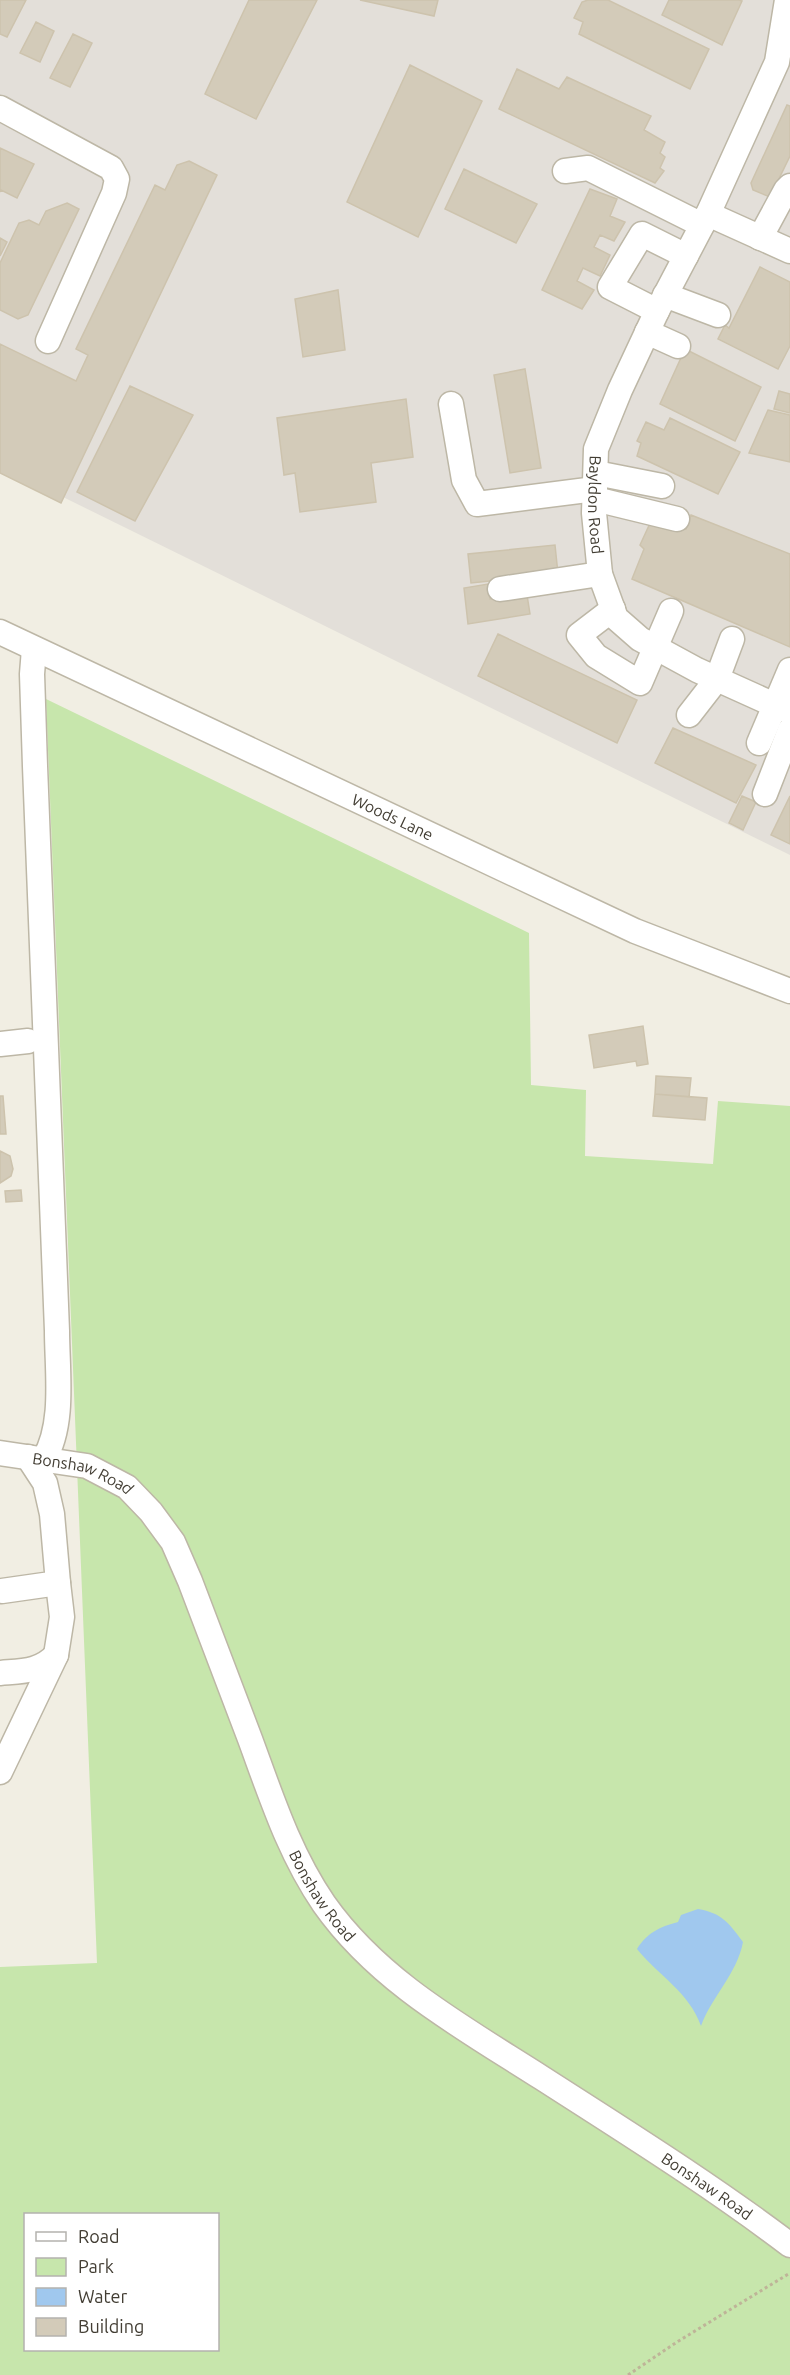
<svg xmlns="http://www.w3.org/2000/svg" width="790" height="2375" viewBox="0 0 790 2375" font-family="Ubuntu,sans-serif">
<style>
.industrial{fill:#e3dfd9}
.green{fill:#c7e6ac;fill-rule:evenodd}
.water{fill:#a0c8ee}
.building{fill:#d3cbb9;stroke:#cdc3ad;stroke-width:1.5}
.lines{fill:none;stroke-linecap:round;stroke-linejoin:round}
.minor-casing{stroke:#bdb7a6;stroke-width:27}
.path{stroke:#beb498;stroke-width:3;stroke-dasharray:3 3;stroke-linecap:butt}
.minor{stroke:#fff;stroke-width:24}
.labels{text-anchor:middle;stroke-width:5;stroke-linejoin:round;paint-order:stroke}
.street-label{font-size:16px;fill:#433e34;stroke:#fff}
</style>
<rect width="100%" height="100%" fill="#f1eee3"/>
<path class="industrial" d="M0,0H790V855L0,466Z"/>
<path class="green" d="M46,699L529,933L531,1085L586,1090L585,1156L713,1164L718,1101L790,1106V2375H0V1967L97,1963ZM26,2214H218V2350H26Z"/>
<path class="water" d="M698,1909C722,1913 729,1923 743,1942C737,1974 712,1996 701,2026C689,1992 659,1976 637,1949C647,1933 659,1927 678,1922L681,1915Z"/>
<path class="building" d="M0,0H26L7,37L0,34Z
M249,0H317L256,119L205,94Z
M360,0H438L434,16Z
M588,0H608L709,49L690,89L579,34L583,22L574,18L582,2Z
M669,0H739L742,1L722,45L662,15Z
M36,22L54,31L40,62L20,53Z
M73,34L92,43L70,87L50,78Z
M410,65L482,101L418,237L347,202Z
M517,69L559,89L567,77L651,116L644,130L665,142L660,153L665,157L660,168L664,171L655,183L499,109Z
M787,105L790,106V156L770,197L753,190L751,183Z
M0,148L34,164L17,198L1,190L0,192Z
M189,161L217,175L61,503L0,473V344L76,381L88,355L76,349L155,185L165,190L177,165Z
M464,169L537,204L516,243L445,209Z
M590,189L617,199L610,216L625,222L614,241L600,235L594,247L610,255L600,276L583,268L577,281L594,290L582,309L542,290Z
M67,203L79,209L28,315L18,319L0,310V263L19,223L29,220L39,225L46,211Z
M0,238L7,242L0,256Z
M760,267L790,282V346L778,369L718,339L725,325L729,328Z
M338,290L345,350L303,357L295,299Z
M685,349L761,387L735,441L660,404Z
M525,369L541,468L510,473L494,375Z
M130,386L193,415L135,521L77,492Z
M779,391L790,394V413L774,409Z
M406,399L413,457L371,463L376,502L300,512L295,473L284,475L277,418Z
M768,410L790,415V462L749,453Z
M670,418L740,452L718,494L637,456L641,443L637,441L646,422L664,430Z
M691,515L790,554V647L632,579L644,549L640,545L652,519L686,529Z
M555,545L558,574L471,583L468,554Z
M488,584L490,599L527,595L530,614L468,624L464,588Z
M498,634L637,700L617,743L478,676Z
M673,728L756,765L736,803L655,763Z
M742,796L756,802L743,830L729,823Z
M790,796V844L771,835Z
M643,1026L648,1064L637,1066L636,1061L594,1068L589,1035Z
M656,1076L691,1078L689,1097L655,1094Z
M655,1094L707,1098L705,1120L653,1116Z
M0,1096H3L6,1134H0Z
M0,1151L10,1156L13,1169L11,1176L0,1183Z
M21,1190L22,1201L6,1202L5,1191Z"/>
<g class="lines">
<g class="minor-casing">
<g id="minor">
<path id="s1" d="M787,0L777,62L708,214L657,311L620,390L596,449L594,513L600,574L616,618L640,639L697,670L790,712"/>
<path d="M0,108L111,168L117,179L114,193L48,341"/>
<path d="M565,171L588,168L702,225"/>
<path d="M708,214L790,251"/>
<path d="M760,238L786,190L790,186"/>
<path d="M665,295L718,315"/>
<path d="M657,311L610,287L642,234L686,256"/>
<path d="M647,332L678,346"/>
<path d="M451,404L464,480L477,504L595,489"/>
<path d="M596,473L662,486"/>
<path d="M595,499L677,519"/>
<path d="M500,589L600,574"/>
<path d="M613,609L579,635L596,656L640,683L671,611"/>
<path id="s2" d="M0,632L635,931L790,991"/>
<path d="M34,649L32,674L35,766L57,1331C57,1371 65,1424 44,1459"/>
<path d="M689,715L717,679L732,639"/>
<path d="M759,743L790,670"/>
<path d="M765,794L790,730"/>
<path d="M0,1044L28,1041"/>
<path id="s3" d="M0,1453L87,1466L127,1487L151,1512L173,1542L190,1581C210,1633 230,1686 250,1739C271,1796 289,1853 324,1904C379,1982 464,2028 542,2078C626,2132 711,2185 790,2245"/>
<path d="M2,1591L58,1583L52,1514L45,1483L28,1457"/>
<path d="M0,1673C22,1671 40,1672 56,1655"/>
<path d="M0,1772L56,1655L62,1617L58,1583"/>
</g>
</g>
<path class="path" d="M628,2375L677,2342L790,2273"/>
<use href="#minor" class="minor"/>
</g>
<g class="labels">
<g class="street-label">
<text dy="6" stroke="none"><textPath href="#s1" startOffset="546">Bayldon Road</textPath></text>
<text dy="6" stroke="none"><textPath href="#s2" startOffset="434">Woods Lane</textPath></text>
<text dy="6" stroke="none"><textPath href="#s3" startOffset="86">Bonshaw Road</textPath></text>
<text dy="6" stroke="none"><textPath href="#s3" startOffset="590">Bonshaw Road</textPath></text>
<text dy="6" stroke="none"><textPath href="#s3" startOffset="1076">Bonshaw Road</textPath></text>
</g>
</g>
<rect x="24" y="2213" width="195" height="138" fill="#ffffff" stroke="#b4b2ae" stroke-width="1.5"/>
<rect x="36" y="2232" width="30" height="9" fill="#ffffff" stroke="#b4b2ae" stroke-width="1.5"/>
<text x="78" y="2243" font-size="18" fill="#433e34">Road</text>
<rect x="36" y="2258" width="30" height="18" fill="#c7e6ac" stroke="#b4b2ae" stroke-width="1.5"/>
<text x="78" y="2273" font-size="18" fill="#433e34">Park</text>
<rect x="36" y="2288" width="30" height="18" fill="#a0c8ee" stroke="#b4b2ae" stroke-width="1.5"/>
<text x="78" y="2303" font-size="18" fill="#433e34">Water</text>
<rect x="36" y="2318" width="30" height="18" fill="#d3cbb9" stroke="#b4b2ae" stroke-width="1.5"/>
<text x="78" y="2333" font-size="18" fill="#433e34">Building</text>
</svg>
